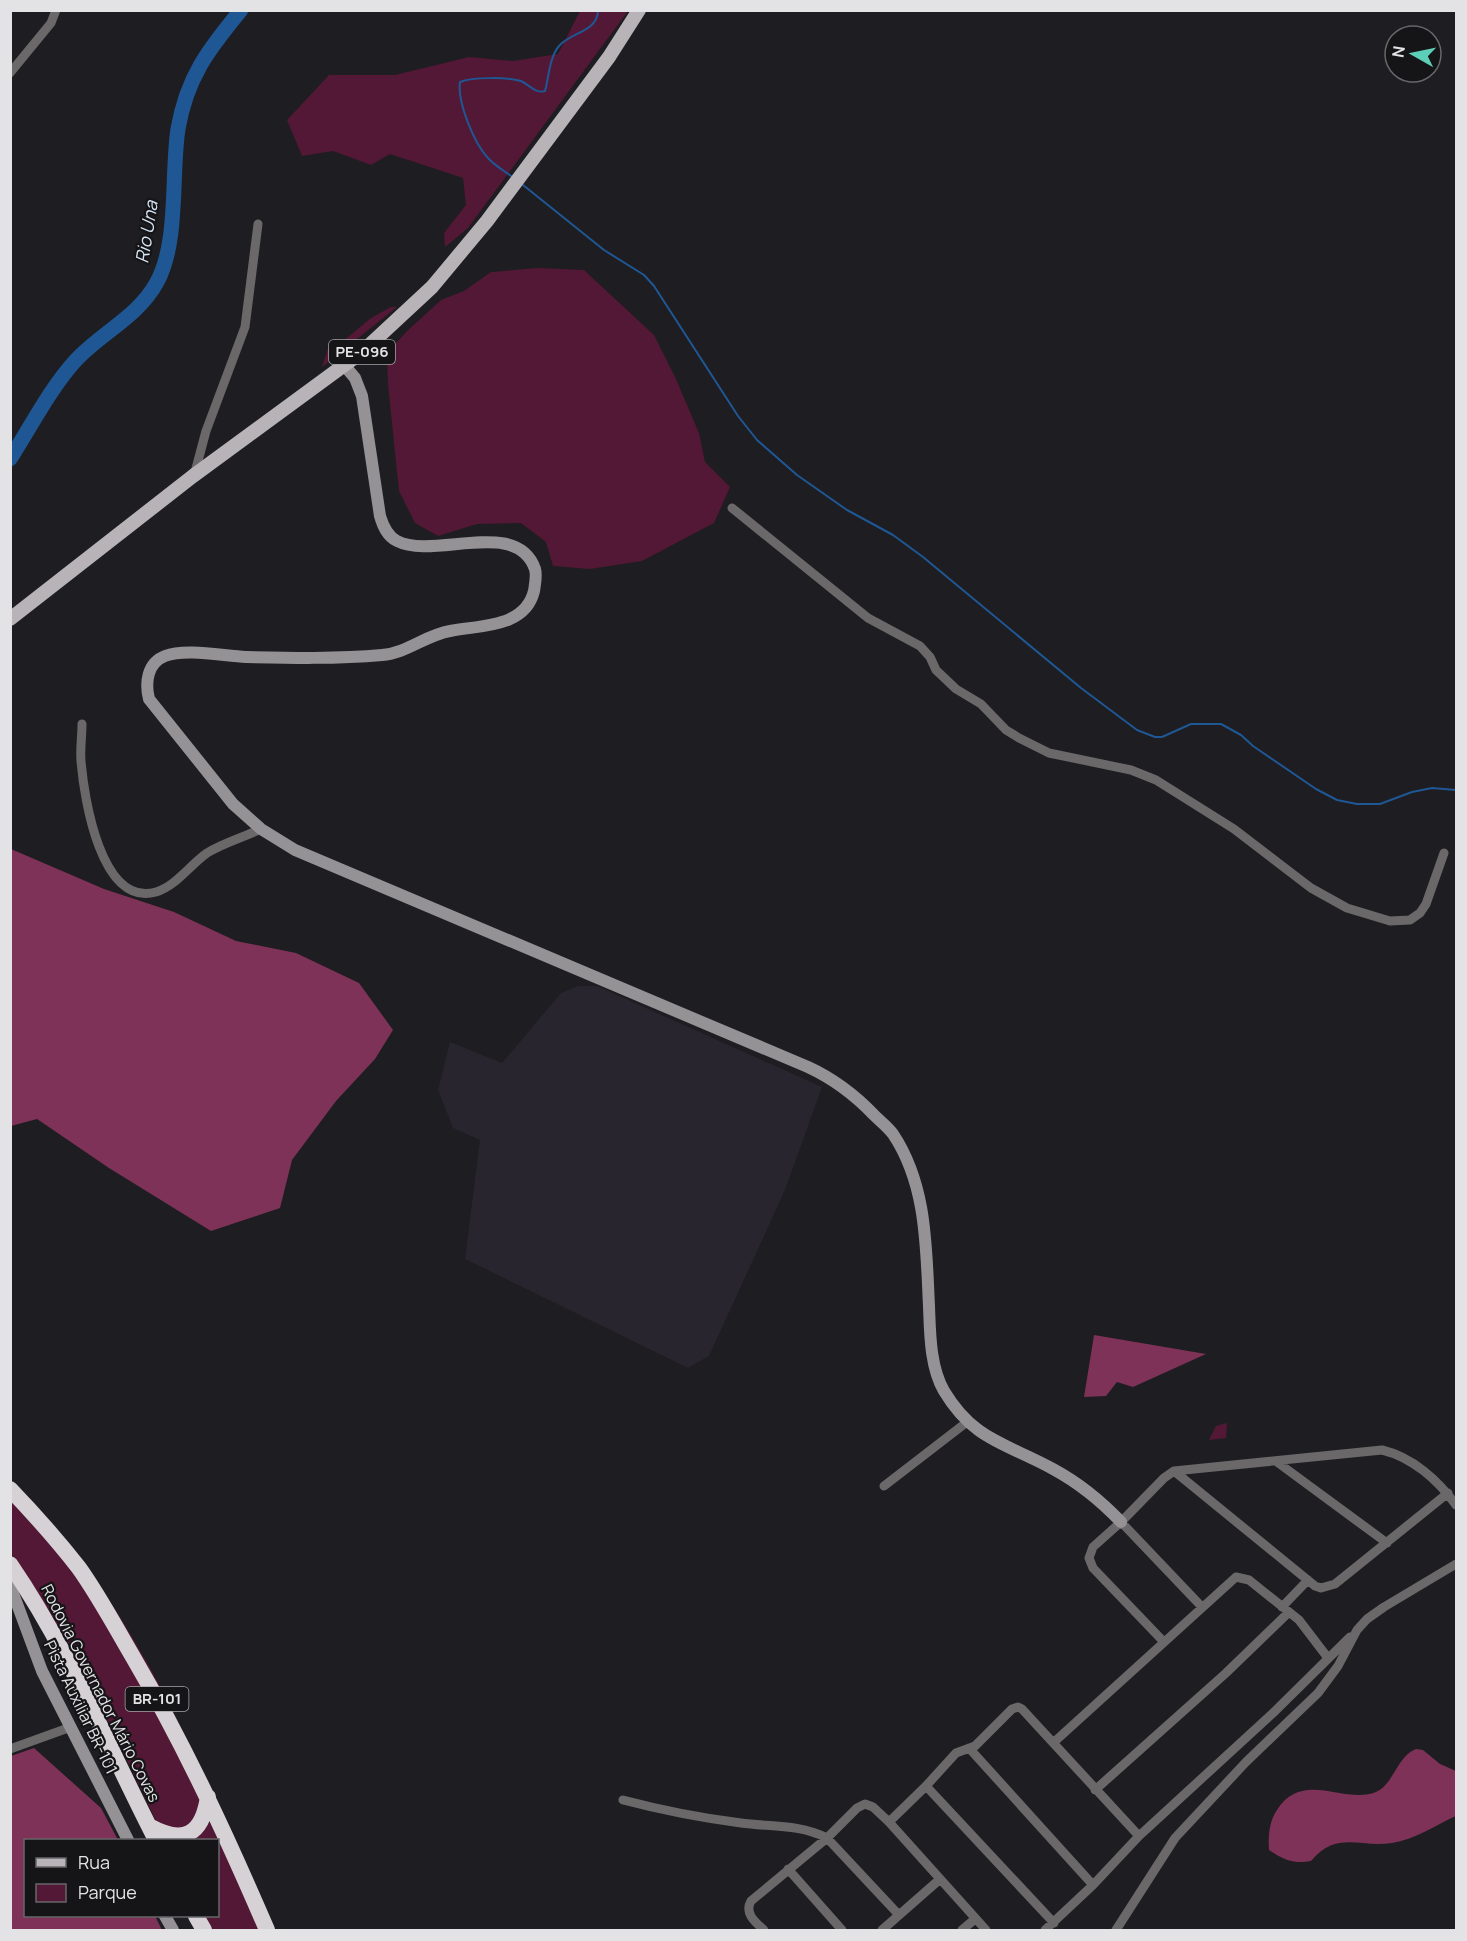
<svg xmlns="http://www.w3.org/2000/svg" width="1467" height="1941" viewBox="0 0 1467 1941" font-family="Manrope,sans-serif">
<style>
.built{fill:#28252e}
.green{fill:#521835}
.forest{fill:#7e3258}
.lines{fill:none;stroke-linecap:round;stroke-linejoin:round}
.stream{stroke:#1f5794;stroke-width:2}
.river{stroke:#1f5794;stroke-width:15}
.street{stroke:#6a6869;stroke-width:9}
.secondary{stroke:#959295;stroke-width:12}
.primary{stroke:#b7b3b7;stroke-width:14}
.highway{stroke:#d6d1d5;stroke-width:16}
.labels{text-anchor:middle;stroke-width:4.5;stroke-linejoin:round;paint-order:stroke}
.shield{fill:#151417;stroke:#a5a4a6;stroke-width:1.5}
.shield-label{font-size:15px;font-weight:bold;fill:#e3e2e4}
.street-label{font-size:16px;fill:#e3e2e4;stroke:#151417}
.water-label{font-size:18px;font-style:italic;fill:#d6e5f6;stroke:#151417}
</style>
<rect width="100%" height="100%" fill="#1e1d21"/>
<path class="built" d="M578,986H597L822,1087L785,1190L709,1356L688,1368L465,1259L480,1140L453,1128L438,1090L450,1042L502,1063L561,993Z"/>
<path class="green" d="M580,11H628L468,228L445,247L444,233L466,205L463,178L390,154L371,165L333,151L302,156L287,120L329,75H395L469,57L513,61L558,54Z
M538,268L584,270L654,335L676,379L699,433L705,462L730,487L714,523L642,561L590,569L553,566L546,542L521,523L477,524L438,536L415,523L399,491L388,385L387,353L406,332L441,300L464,291L491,272Z
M391,307H397L322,367L330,342L337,346L371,318Z
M1227,1423L1226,1438L1209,1440L1216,1426Z
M10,1480C72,1538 125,1619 164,1694C182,1727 197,1763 214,1797L197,1831L159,1827L76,1654L39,1601L11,1553Z
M215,1814L221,1842L165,1840L209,1823Z
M221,1845L275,1930H213L205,1916H218V1846Z"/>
<path class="forest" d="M11,849L104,889L174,912L236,941L296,953L359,983L393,1030L375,1059L336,1101L292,1160L280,1208L211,1231L109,1168L37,1119L11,1126Z
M1094,1335L1206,1354L1133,1387L1117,1382L1106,1396L1084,1397Z
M34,1748L101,1808L118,1840H26V1916H155L162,1930H11V1756Z
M1416,1749L1423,1750L1440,1764L1456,1771V1816C1436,1825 1414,1840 1392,1843C1359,1848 1337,1830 1311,1861C1294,1864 1284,1860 1269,1850C1268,1836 1269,1822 1277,1810C1303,1769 1345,1805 1376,1792C1394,1784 1397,1756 1416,1749Z"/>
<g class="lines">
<path class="stream" d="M511,176C503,170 494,165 488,158C474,143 457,102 460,82C472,77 508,77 521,81C530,85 535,94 545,91C549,77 549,58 559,46C571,32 598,32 598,10
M523,185L604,250L644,275L654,286L738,416L757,440L797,475L847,510L893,535L923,557L1081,688L1137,730L1155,737H1162L1191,724H1221L1241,735L1253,746L1316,789L1337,800L1357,804H1380L1412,792L1432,788L1456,790"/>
<path class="river" d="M10,459C30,428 51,387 76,360C102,332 138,317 157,282C179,242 171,174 178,129C187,77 208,50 241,10"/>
<path class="street" d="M10,73L51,23L56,10
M194,476L206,431L245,327L258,224
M732,508L868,618L920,646L930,657L936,670L956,689L981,704L1006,730L1019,738L1049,753L1131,770L1156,780L1234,829L1311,888L1347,908L1390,921L1410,920L1420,913L1426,904L1444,853
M82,724C82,736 80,749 81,761C84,798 101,908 156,892C176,886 190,865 207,853C223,843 244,837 261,829
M1277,1462L1387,1543
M1174,1471L1315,1586L1321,1588L1335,1584L1448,1493
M884,1486L967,1422
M1121,1522L1202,1607
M1282,1607L1308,1580
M1163,1641L1093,1568L1089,1558L1093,1547L1121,1522L1164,1478L1174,1471L1382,1450C1412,1457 1438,1480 1456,1505
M1053,1743L1236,1577L1249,1580L1299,1620L1328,1658
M969,1748L1093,1885
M10,1749L71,1727
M926,1786L1054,1923
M1095,1790L1226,1673L1288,1613
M623,1800C661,1810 702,1818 741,1823C771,1827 799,1824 827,1838L899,1915
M889,1822L926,1786L956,1753L975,1746L1012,1709L1018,1707L1022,1709L1139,1836
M788,1869L842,1930
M764,1930C755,1922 744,1913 751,1901L827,1838L857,1808L865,1804L873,1807L889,1822L986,1930
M882,1930L939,1880
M962,1930L975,1919
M1045,1930L1093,1885L1139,1836L1273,1713L1350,1637
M1116,1930L1175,1838L1246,1762L1318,1693L1338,1666L1357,1630L1367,1619L1384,1607L1456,1564"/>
<path class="secondary" d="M344,365L355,378L362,396L380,516C383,526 387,536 397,541C434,560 517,517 535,569C537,576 535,584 534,591C525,628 480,625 450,631C426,635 407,653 382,655C337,659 291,658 246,657C223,656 186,648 165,656C147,663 145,683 149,699L233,804L261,829L295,850L808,1067C834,1079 854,1094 874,1115C880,1121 888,1127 893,1134C927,1185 926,1247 929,1306C930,1333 930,1367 944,1391C974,1441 1006,1443 1053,1469C1079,1483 1101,1501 1121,1522
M10,1585L42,1671L128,1840
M165,1916L173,1930"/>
<path class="primary" d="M10,619L193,476L362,352L432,287L487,221L609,57L639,10"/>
<path class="highway" d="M10,1489C34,1514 58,1541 79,1568C99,1596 116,1628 133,1657C185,1746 227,1837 267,1930
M10,1564C69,1650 109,1749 156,1840
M149,1826C184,1845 202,1835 208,1797
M196,1916L204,1930"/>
</g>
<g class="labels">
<g class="shield">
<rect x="329" y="340" width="66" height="24" rx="4.5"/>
<rect x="125.5" y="1687" width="63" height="24" rx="4.5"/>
</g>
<g class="shield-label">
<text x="362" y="357">PE-096</text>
<text x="157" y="1704">BR-101</text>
</g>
<g class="street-label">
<text transform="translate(101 1693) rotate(63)" y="6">Rodovia Governador Mário Covas</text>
<text transform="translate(81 1707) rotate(64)" y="6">Pista Auxiliar BR-101</text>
</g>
<g class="water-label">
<text transform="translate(147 232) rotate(-81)" y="6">Rio Una</text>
</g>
</g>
<rect width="1467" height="1941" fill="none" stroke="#e3e2e4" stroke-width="24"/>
<rect x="24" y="1839" width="195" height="78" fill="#151417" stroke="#676669" stroke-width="1.5"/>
<rect x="36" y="1858" width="30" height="9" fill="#b7b3b7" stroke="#676669" stroke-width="1.5"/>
<text x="78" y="1869" font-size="18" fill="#e3e2e4">Rua</text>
<rect x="36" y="1884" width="30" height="18" fill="#521835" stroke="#676669" stroke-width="1.5"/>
<text x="78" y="1899" font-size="18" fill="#e3e2e4">Parque</text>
<g transform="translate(1413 54) rotate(279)"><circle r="28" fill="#151417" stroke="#676669" stroke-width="1.5"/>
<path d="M0-4.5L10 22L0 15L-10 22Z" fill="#5dceb8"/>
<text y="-9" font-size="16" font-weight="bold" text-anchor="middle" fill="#e3e2e4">N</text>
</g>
</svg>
